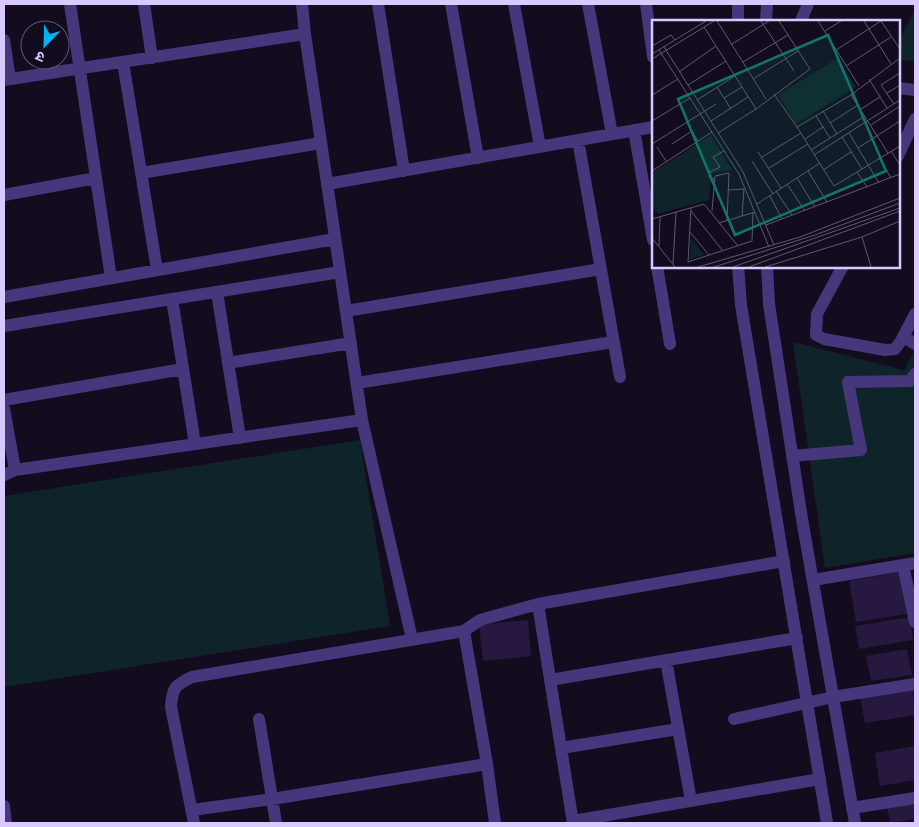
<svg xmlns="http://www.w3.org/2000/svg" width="919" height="827" viewBox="0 0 919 827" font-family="Arial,'Noto Sans Devanagari',sans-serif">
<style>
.green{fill:#0f2428}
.building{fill:#27183f}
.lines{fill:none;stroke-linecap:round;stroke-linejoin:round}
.minor{stroke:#46377d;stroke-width:12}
.tertiary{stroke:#46377d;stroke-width:12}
.inset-road{fill:none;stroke:#625878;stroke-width:1}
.view{fill:#0f766e;fill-opacity:0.15;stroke:#0f766e;stroke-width:2.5}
.inset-edge{fill:none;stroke:#d9c9ff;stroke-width:2.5}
</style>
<rect width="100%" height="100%" fill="#120c1e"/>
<path class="green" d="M915,10V61L898,60V42Z
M793,342L904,370L915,350V553L825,568Z
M360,440L390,626L4,687V496Z"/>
<path class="building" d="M900,572L907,614L856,622L849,581Z
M910,617L913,640L859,649L855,626Z
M528,620L531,656L483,661L479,625Z
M907,649L912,675L871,681L866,656Z
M913,689L915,715L865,723L860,698Z
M915,746V780L880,786L875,753Z
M915,801V819L890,823L887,806Z"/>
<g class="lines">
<path class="minor" d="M70,4L111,278
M144,4L152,58
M302,4L305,34
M378,4L404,171
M451,4L478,158
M514,4L540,147
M588,4L612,134
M646,4L653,57
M801,21L808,4
M4,40L10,79
M123,62L157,270
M4,80L305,34L362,420L15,470L4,475
M898,88L915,90
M634,130L653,240
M578,140L620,377
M898,156L915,119
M141,173L321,143
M327,184L653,127
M4,195L96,178
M657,266L670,344
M843,266L817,314L816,335L824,339L885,350L895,349L901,341L915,314
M217,292L240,438
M4,297L335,239
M172,299L195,444
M346,311L601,269
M4,326L340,272
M903,336L915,344
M228,363L351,343
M357,383L613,342
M4,400L183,369
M4,408L15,470
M362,420L412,639
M792,456L861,450L848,382L910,381L915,374
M903,565L915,622
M813,580L915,563
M464,631L487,764L495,823
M666,660L691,801
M550,680L797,638
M259,719L276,823
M734,719L833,697L915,684
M561,748L678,729
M4,806L6,823
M852,808L915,798
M192,810L272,799L487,764
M573,821L820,779
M194,823L171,707C172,688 175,685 192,677L464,631L480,620L538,604
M573,823L538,604L784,561"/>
<path class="tertiary" d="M738,21V4
M766,21L767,4
M738,266L741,305L827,823
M767,266L769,304L802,519L855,823"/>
</g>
<g transform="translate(652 20)">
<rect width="248" height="248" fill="#120c1e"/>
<path d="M186,38L204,67L144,104L126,75ZM59,115L80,150L60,153L57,180L6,194L0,185V153ZM39,218L52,235L38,239Z" fill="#0f2428"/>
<path class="inset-road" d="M65,1L114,79M109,1L142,51M166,1L207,66M212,1L239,44M229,1L248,29M52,7L104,89L66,113M173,11L189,1M80,24L117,1M0,26L19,15L23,20M12,27L91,152L122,225M7,30L87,154L117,227M184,30L229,1M0,34L54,1M248,38L199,75L145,107L182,166L248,126M0,39L62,1M91,42L136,15M194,46L239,17M27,52L64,26M101,59L146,31M217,59L235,88M36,65L74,41M65,67L79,89M235,73L248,65M122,74L145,107M0,75L26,59M199,75L236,133M72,78L90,67M45,80L83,56M242,84L229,65L248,53M104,89L158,49L127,1M209,89L228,77M171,91L185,114M164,96L178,118M0,101L38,78M59,101L96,77M178,103L206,85M219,105L248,86M197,113L227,163M190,117L210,149M153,119L171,107M0,124L64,84M20,124L40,111L46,121M5,127L14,141M206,128L248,101M159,130L213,96M239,131L248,145M106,132L129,168M162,135L248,80M110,137L149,113M227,138L239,158M100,141L121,174M117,148L156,124M171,150L199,132M0,151L60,112M156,151L175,182M205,152L215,167M145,158L163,187M62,159L57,157L58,152L68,147L61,137L72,131M135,164L153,191M77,170L92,169L90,196M124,171L140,195M118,176L130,199M105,184L168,143M39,188L36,242L100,221L101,192M39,191L71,231M60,191L63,156L77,153L75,201M0,199L52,184L86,226M67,203L103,192M114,205L248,154M38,212L57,235M210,217L219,247M0,218L23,247M7,226L8,197M21,244L24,192M46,247L148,217L248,178M62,247L163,215L248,183M81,247L248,188M97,247L248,191M113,247L210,217L248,201"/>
<path class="view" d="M176,15L234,151L83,215L26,79Z"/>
<rect width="248" height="248" class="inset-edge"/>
</g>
<rect width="919" height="827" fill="none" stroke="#d9c9ff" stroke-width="10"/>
<g transform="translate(45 45) rotate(203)"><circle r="24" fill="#120c1e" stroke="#625878"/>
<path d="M0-4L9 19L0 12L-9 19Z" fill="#01b1f3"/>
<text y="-8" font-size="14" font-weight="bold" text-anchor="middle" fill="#d9c9ff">उ</text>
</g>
</svg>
